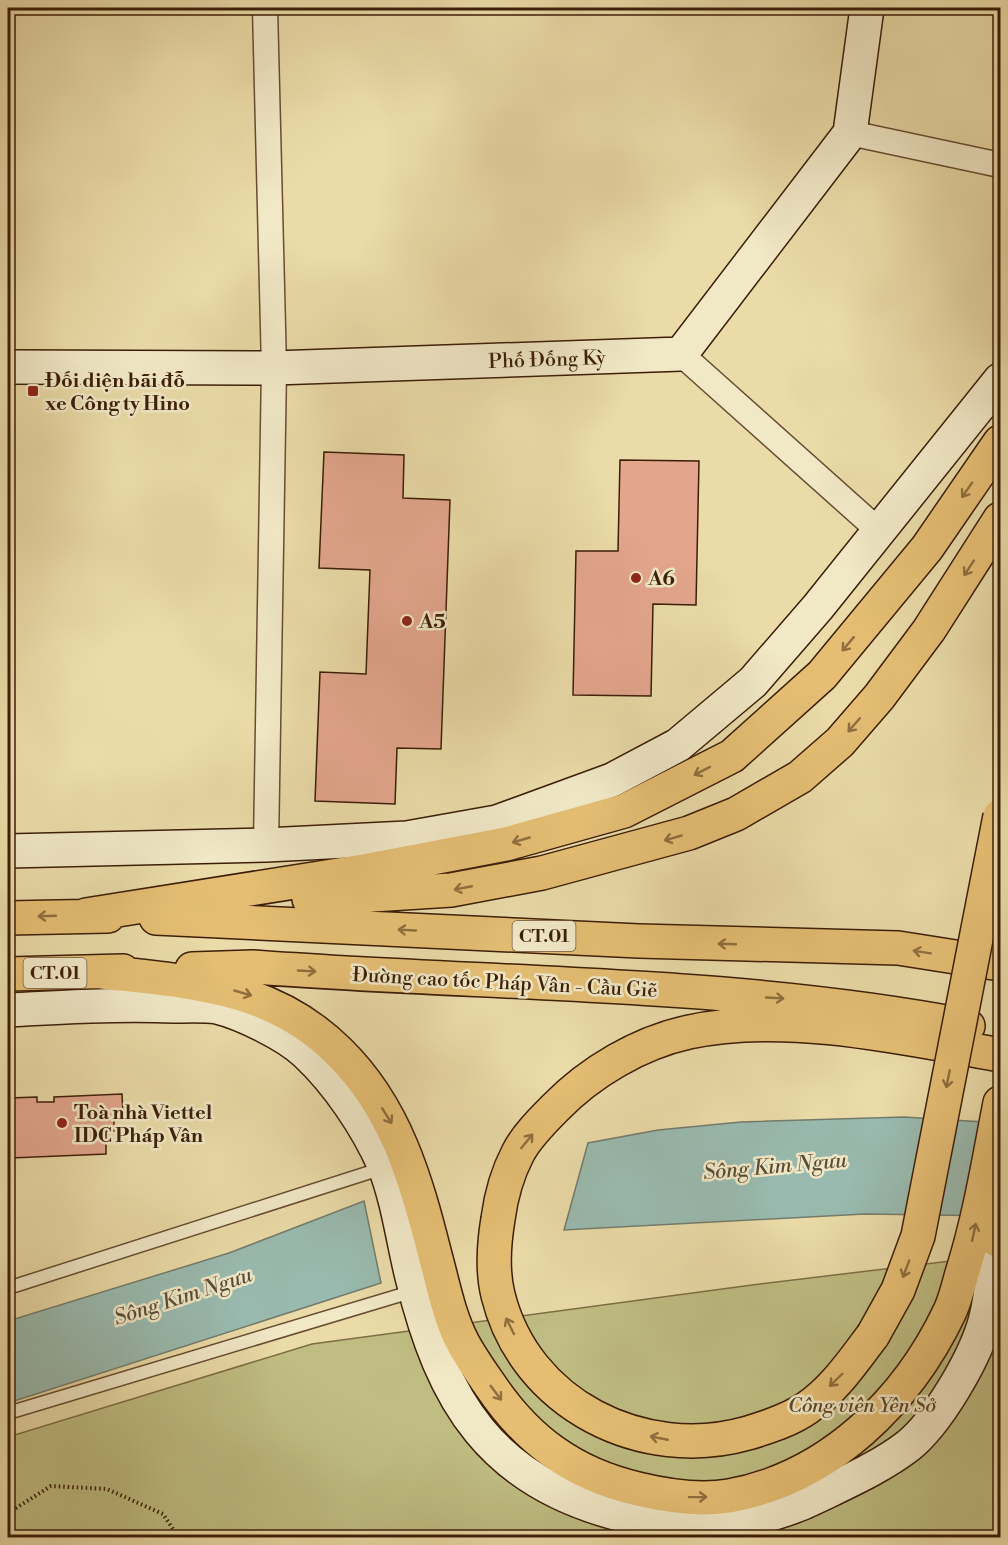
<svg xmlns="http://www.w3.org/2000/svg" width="1008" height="1545" viewBox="0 0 1008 1545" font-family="'Libre Bodoni',serif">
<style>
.green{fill:#bfbd82;stroke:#7e6e45;stroke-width:1.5}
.water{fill:#99baaf;stroke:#747c6c;stroke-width:1.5}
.building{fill:#e3a68d;stroke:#3c1e08;stroke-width:1.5}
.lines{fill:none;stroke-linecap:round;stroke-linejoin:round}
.lane-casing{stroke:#684d30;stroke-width:15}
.street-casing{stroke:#684d30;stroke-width:27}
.secondary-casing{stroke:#3c1e08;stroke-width:36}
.highway-casing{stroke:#3c1e08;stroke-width:36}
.path{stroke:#3c1e08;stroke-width:4;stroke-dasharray:1.5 3;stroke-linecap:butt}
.lane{stroke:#f1e8c6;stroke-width:12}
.street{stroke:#f1e8c6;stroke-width:24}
.secondary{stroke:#f1e8c6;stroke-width:33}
.highway{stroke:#e5be74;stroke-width:33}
.highway-bridge-casing{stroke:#3c1e08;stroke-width:36;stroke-linecap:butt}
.highway-bridge{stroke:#e5be74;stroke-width:33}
.oneway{stroke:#906e3e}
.poi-dot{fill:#8f2418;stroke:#f1e8c6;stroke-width:2}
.labels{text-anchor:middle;stroke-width:5;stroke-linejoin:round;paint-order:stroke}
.shield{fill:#f1e8c6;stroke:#725b41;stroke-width:1.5}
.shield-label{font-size:18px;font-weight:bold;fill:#3c1e08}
.street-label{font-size:20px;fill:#3c1e08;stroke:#f1e8c6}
.poi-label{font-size:20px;font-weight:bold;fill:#3c1e08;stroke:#f1e8c6;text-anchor:start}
.park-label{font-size:20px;font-style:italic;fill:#5d4626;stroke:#f1e8c6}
.water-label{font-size:21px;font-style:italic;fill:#584d3a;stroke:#f1e8c6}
</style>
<rect width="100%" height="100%" fill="#eadba8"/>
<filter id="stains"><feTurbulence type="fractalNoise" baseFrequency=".00333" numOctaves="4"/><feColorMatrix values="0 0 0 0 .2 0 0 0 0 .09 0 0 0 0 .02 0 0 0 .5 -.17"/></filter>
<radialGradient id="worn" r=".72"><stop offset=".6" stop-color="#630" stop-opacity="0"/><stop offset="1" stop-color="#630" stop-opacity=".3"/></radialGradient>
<path class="green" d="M1000,1255V1537L8,1538V1437L312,1344L752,1285Z"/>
<path class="water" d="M904,1117L1000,1123V1216L865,1214L564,1230L588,1143L658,1130L741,1122Z
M364,1201L381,1283L8,1403V1321L229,1253Z"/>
<path class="building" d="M324,452L404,455L403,498L450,500L441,749L397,748L395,804L315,801L320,672L366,674L370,570L319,568Z
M620,460L699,461L696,605L653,604L651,696L573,695L576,551H618Z
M122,1094L123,1114H114V1131H106V1154L11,1158L9,1098L37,1097V1102H54V1097Z"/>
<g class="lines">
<g class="lane-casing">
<path id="lane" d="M8,1288L383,1168
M8,1413L414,1291"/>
</g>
<g class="street-casing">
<path id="street" d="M265,8L274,368L266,845
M850,133L1000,165
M681,354L878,530"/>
</g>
<g class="secondary-casing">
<path id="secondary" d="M8,367L274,368L681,354L850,133L867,8
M8,851L266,845L407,838L497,822L612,780L678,745L753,682L818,607L1000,380
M8,1010C63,1007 118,1004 173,1006C187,1006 203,1005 217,1007C242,1013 287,1035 306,1053C337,1082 367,1126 384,1165C398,1200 403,1241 412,1277C442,1402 492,1483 623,1515C689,1531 759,1526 820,1495C849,1481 882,1466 908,1446C937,1423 973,1361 984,1325C992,1299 993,1267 997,1240"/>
</g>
<g class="highway-casing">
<path id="highway" d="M309,899L451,890L542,873L689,833L736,814L800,777L840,742L879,697L929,630L1000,519
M86,915L364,871L506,844L624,811L732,756L822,675L927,548L1000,442
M8,918L108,916
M156,918L639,941L898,948L1000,964
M192,969L253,967C491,985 733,981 968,1026
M102,972C191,982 272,985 339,1052C396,1108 416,1180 435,1255C443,1284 449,1317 463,1343C471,1358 481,1372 490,1385C527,1440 573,1474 638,1489C667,1496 699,1501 729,1496C830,1478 908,1400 950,1311C956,1298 959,1283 963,1270C980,1216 989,1159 1000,1103
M8,974L123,971
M997,1240L1000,1214
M873,1335C854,1360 834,1390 807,1408C790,1420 768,1427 748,1433C643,1463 525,1405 498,1295C492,1271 494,1243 498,1219C501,1196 507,1174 518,1153C526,1137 542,1121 555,1108C590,1072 639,1043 689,1032C783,1011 906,1038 1000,1055"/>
</g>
<path class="path" d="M8,1513L51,1486L107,1489L163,1514L179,1538"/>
<use href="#lane" class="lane"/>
<use href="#street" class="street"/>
<use href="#secondary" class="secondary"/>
<use href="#highway" class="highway"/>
<g class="highway-bridge-casing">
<path id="highway-bridge" d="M873,1335L898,1290L918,1236L1000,816"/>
</g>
<use href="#highway-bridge" class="highway-bridge"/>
</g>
<defs><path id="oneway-shaft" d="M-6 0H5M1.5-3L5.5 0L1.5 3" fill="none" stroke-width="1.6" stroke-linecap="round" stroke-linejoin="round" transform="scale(1.5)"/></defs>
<g class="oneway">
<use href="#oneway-shaft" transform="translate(967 490) rotate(125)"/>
<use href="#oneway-shaft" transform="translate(969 568) rotate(123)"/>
<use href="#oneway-shaft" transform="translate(848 644) rotate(130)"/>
<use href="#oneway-shaft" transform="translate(854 725) rotate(131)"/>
<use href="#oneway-shaft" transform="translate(702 771) rotate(153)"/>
<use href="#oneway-shaft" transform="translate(673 838) rotate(164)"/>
<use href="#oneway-shaft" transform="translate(521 840) rotate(164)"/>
<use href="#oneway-shaft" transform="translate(463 888) rotate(169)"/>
<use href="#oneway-shaft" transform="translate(47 916) rotate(178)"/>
<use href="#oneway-shaft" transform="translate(407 930) rotate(-177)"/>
<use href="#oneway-shaft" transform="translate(727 944) rotate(-178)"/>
<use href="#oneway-shaft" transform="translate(922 952) rotate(-171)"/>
<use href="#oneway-shaft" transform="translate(307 971) rotate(3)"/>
<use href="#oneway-shaft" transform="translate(243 993) rotate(16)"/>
<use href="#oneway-shaft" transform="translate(775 998) rotate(3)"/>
<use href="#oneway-shaft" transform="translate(948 1079) rotate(101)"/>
<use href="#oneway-shaft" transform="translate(387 1116) rotate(58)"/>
<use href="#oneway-shaft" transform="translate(527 1141) rotate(-51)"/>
<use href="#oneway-shaft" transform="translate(974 1232) rotate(-78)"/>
<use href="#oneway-shaft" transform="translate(906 1269) rotate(111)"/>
<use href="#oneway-shaft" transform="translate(510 1326) rotate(-116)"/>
<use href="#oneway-shaft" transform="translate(836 1380) rotate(136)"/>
<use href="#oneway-shaft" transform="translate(496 1393) rotate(53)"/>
<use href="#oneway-shaft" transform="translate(659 1438) rotate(-169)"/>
<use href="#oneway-shaft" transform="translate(698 1497) rotate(-1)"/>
</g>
<g class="poi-dot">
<rect x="27" y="385" width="12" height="12" rx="3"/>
<circle cx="636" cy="578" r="6"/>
<circle cx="407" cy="621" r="6"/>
<circle cx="62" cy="1123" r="6"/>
</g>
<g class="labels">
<g class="shield">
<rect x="512.5" y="921" width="63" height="30" rx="4.5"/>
<rect x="23.5" y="958" width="63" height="30" rx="4.5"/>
</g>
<g class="shield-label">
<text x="544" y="942">CT.01</text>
<text x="55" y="979">CT.01</text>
</g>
<g class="street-label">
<text transform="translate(547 359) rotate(-2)" y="7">Phố Đống Kỳ</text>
<text transform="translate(505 982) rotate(3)" y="7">Đường cao tốc Pháp Vân - Cầu Giẽ</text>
</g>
<g class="poi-label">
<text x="45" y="387">Đối diện bãi đỗ<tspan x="45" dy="23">xe Công ty Hino</tspan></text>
<text x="648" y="585">A6</text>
<text x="419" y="628">A5</text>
<text x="74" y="1119">Toà nhà Viettel<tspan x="74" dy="23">IDC Pháp Vân</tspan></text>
</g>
<g class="park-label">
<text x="862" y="1412">Công viên Yên Sở</text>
</g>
<g class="water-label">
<text transform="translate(775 1166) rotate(-5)" y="7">Sông Kim Ngưu</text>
<text transform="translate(183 1296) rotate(-18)" y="7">Sông Kim Ngưu</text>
</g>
</g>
<rect width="1008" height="1545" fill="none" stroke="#eadba8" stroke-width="30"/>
<rect x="9" y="9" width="990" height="1527" fill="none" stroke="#3c1e08" stroke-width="3"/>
<rect x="15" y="15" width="978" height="1515" fill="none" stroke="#3c1e08" stroke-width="1.5"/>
<rect width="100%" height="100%" filter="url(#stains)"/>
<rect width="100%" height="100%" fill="url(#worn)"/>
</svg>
